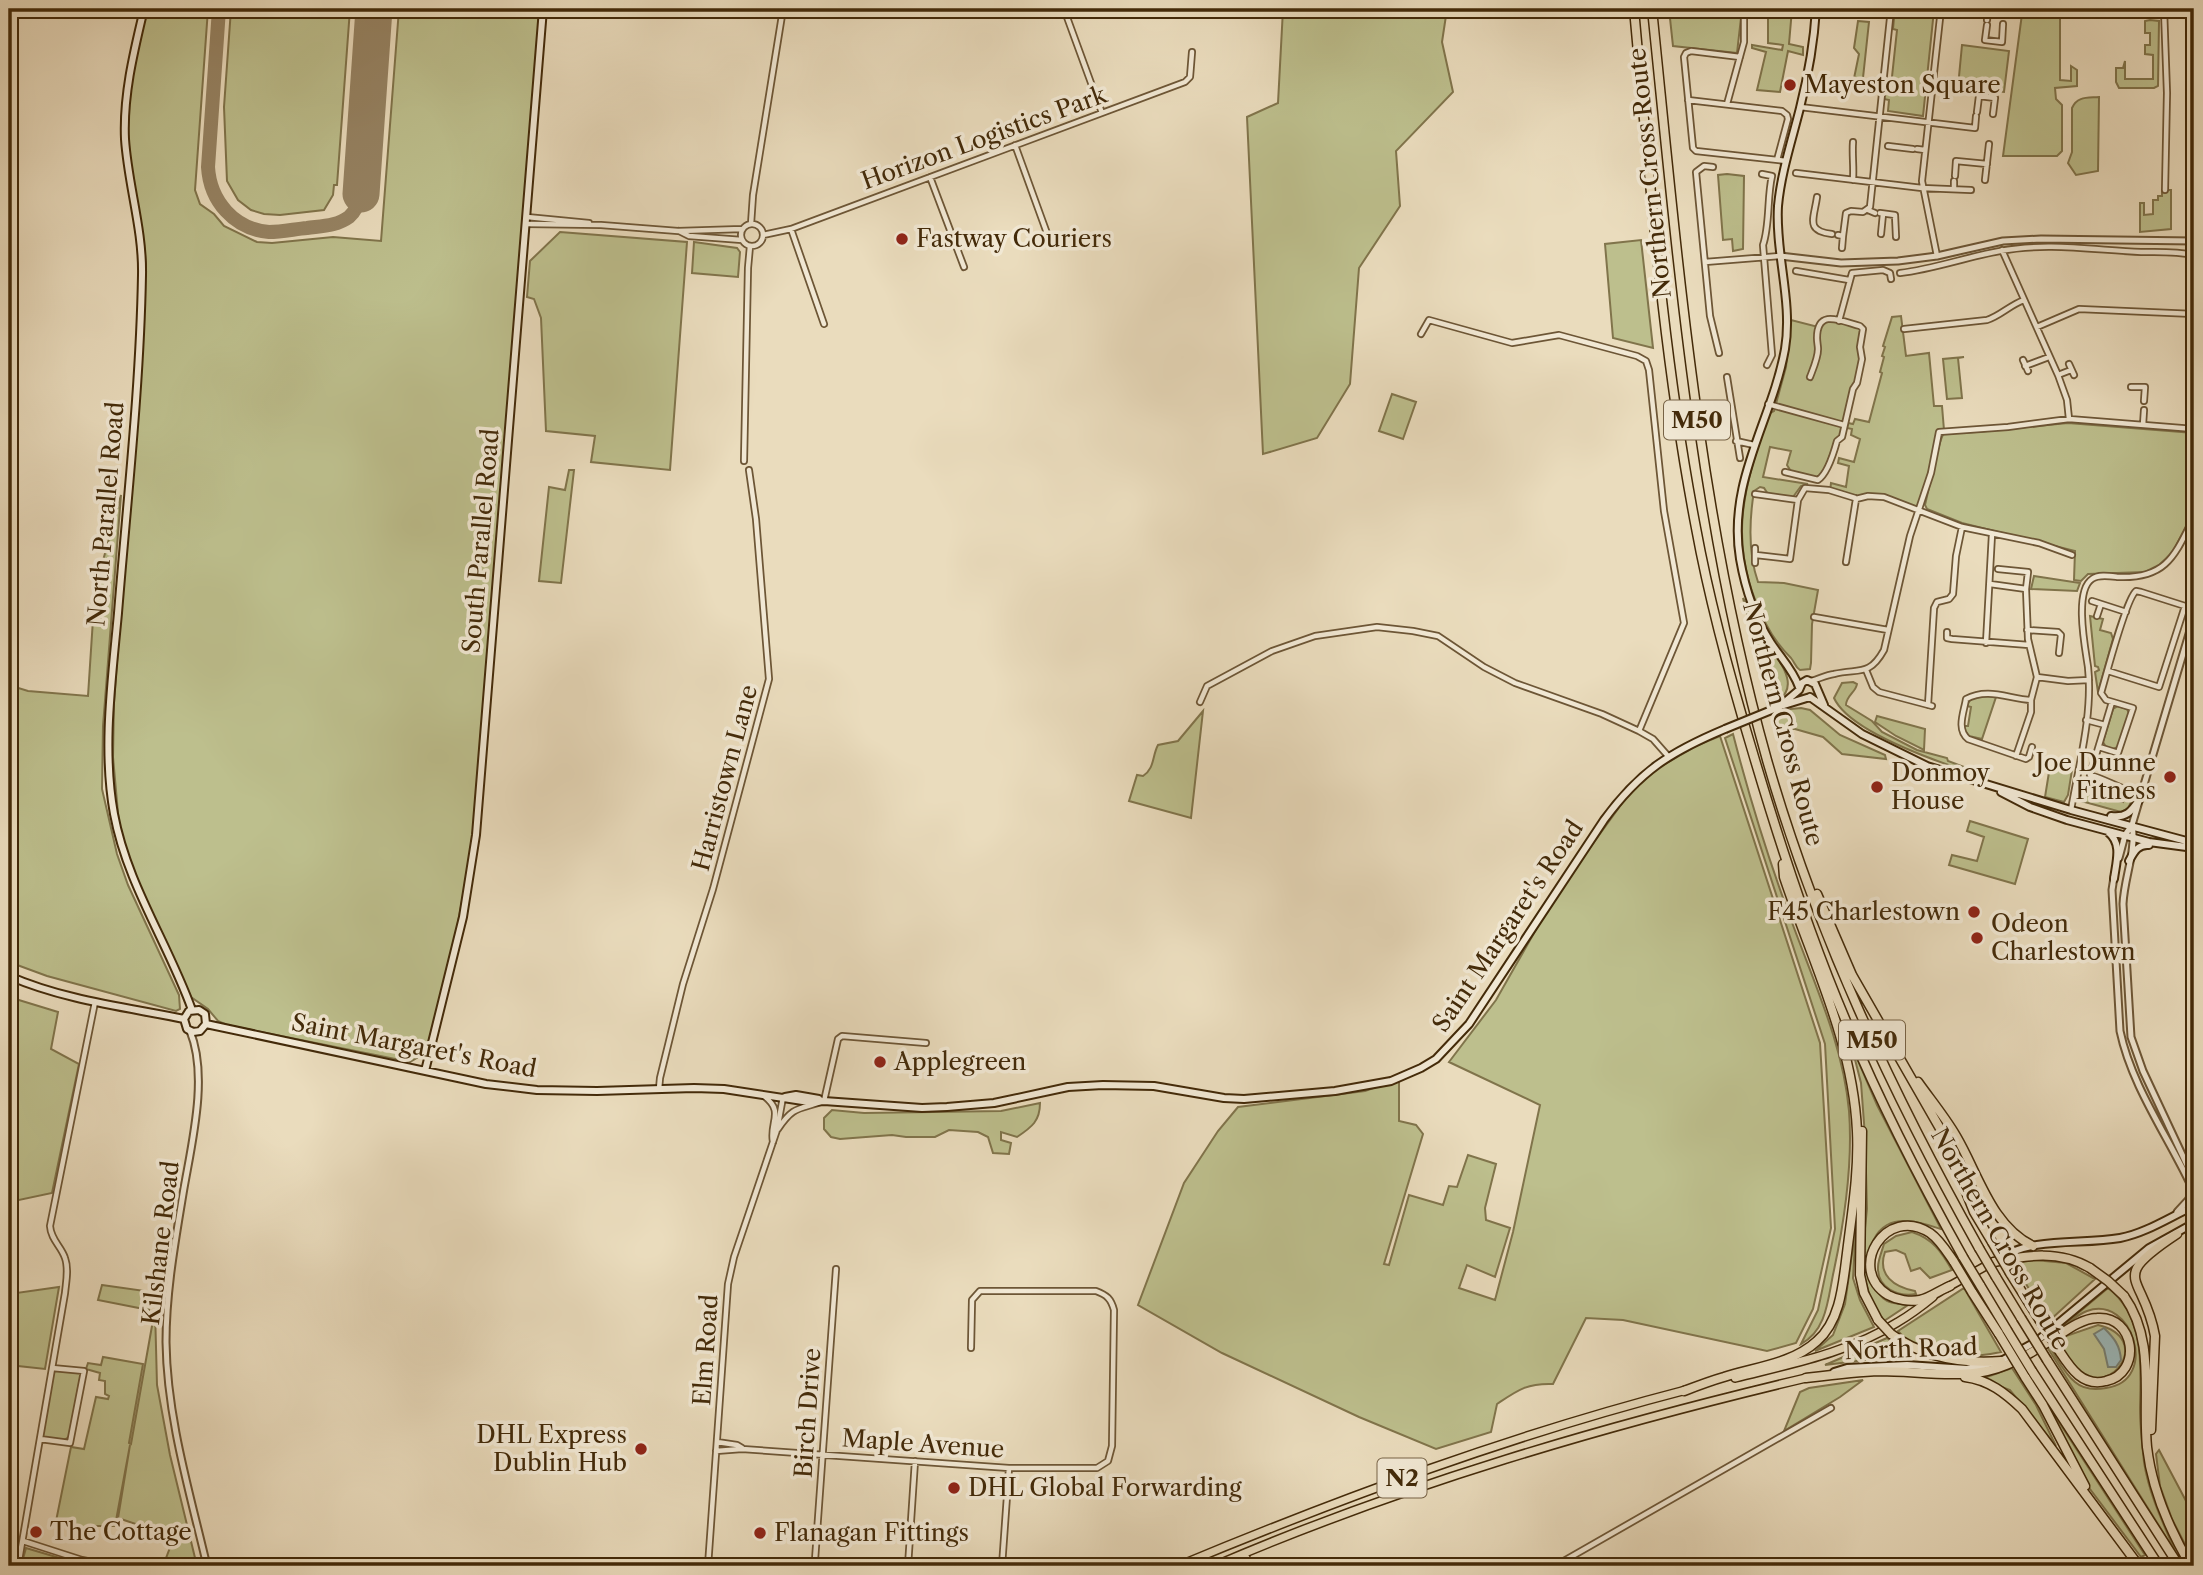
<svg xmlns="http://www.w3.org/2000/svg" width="2203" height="1575" viewBox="0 0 2203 1575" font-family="'Libre Caslon Text',serif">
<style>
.green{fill:#bdbf8d;stroke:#80744b;stroke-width:2}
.water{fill:#9cb9bb;stroke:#788074;stroke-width:2}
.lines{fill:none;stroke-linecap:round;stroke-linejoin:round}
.taxiway{stroke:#968363;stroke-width:14}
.runway{stroke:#968363;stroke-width:37}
.minor-casing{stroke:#6d5636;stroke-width:8}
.tertiary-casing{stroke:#6d5636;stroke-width:9}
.secondary-casing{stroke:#432a09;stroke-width:10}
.trunk-casing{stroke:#432a09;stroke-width:10}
.motorway-casing{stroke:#432a09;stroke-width:11}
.minor{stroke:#f1e8d4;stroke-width:4.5}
.tertiary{stroke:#f1e8d4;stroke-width:5}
.secondary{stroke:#f1e8d4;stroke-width:6}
.trunk{stroke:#eadcbd;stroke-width:7}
.motorway{stroke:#eadcbd;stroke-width:8}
.secondary-bridge-casing{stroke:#432a09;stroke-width:10;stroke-linecap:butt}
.motorway-bridge-casing{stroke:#432a09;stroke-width:11;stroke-linecap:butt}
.secondary-bridge{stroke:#f1e8d4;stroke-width:6}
.motorway-bridge{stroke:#eadcbd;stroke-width:8}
.poi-dot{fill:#8f2418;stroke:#f1e8d4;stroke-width:2.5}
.labels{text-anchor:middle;stroke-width:7;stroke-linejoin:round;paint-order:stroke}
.shield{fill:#f1e8d4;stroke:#776346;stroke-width:2}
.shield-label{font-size:23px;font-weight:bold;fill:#432a09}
.poi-label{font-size:24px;fill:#432a09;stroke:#f1e8d4;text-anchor:start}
.street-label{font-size:24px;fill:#432a09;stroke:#f1e8d4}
</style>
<rect width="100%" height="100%" fill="#eadcbd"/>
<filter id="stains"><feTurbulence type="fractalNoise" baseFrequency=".00286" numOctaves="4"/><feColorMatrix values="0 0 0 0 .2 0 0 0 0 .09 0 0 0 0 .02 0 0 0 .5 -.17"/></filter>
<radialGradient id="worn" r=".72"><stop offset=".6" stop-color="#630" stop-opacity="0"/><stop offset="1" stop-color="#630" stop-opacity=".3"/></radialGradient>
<path class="green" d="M147,9H208L195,190L200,204L214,214L224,226L257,242L272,243L333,237L381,241L399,9H540L473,831C463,906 448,980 425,1053L410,1062L227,1025L218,1021L208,1009L191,997L140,887L127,853L119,824L113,757L114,703L146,266C143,223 131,180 128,137C126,93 137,51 147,9Z
M231,9H350L337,185H334L333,195L324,210L280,215L264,214L251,210L238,200L227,181L224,107Z
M1283,9H1447L1442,42L1453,92L1396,151L1400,206L1359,268L1350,384L1317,438L1263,454L1247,117L1278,103Z
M1669,9H1742L1737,53L1673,46Z
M1768,9H1792L1789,44L1803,47V55L1788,51L1780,92L1757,90L1766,52L1752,48V45L1782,50L1783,45L1768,43Z
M1900,9L1934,10L1923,116L1888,111L1889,100L1884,99L1885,86H1891L1897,30L1893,29L1894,18H1898Z
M2015,9H2057L2060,18V80L2071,81V66L2077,70V86L2055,88L2056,99L2062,105V151L2057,156H2003L2022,14H2015Z
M2150,20L2159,21L2158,86L2154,88H2119L2116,82V68H2123L2125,61V79H2153V55L2145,54V45H2150V33H2145V21Z
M1858,21L1869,22L1862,87L1852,88L1859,54L1854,48Z
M1962,45L2009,51L2004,92L1958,87Z
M2099,97L2098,171L2076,175L2068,163L2072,152V108C2077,96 2088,98 2099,97Z
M1727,174L1744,176L1743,249L1733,251L1732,239L1723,240L1718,175Z
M2162,190H2171V229L2140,232V203H2144V215L2153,214V200H2158V196H2162Z
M560,232L687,242L670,470L591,462L595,436L546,431L541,318L534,299L527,297L530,261Z
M1641,240L1653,348L1613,338L1605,244Z
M694,242L737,248L740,252L738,277L692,273Z
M1901,316L1906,356L1929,353L1934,406H1942L1944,430L1939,432L1919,509L1884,497L1856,499L1830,491L1831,483L1846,487L1849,466L1838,463L1839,458L1854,462L1860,439L1851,435L1852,429L1847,428L1848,423L1853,424L1855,419L1869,422L1882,373L1880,372L1884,357L1882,356L1885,347L1883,346L1892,317Z
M1829,318L1863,329L1860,347L1862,359L1841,437C1828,447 1830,468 1817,479L1792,473L1787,465L1791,451L1770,447L1763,477L1808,484L1801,486L1793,497L1768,494L1764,488L1760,487L1754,491C1749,522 1748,553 1758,582L1784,583L1818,590L1812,624L1811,663L1810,669L1800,670C1795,667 1795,663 1791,658C1780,647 1773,638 1766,624C1726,547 1742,489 1770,413L1774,411L1786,367L1791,320L1818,327Z
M1964,357L1958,358L1962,398L1947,399L1943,359Z
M1392,394L1416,402L1403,439L1379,431Z
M2068,423L2194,433V512L2172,553L2159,565L2145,572L2088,574L2081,581L2074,580L2075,551L1962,523L1927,509L1925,505C1928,493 1939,438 1944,433L1977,432Z
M569,470H574L561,583L539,581L549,487L565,490Z
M121,495L103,726L102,789L117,854L128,885L179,995L180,1009L176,1011L47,976L9,962V685L28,691L88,696L94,604L101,568Z
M2034,576L2080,583L2077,591L2031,589Z
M1743,598C1749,607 1753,621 1759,632C1774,654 1811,692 1767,705L1765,687Z
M2090,616L2103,619L2100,630L2111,633L2113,639L2098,692L2095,672L2099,670L2098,667L2095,666Z
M1853,682L1857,684C1856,692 1846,696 1846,705L1872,721L1882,732L1917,750L1947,758L1948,761L1967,768L1966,771C1933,760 1849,731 1834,698L1842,683Z
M1991,695L1996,697L1982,739L1969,736L1964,730V726H1968L1971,707L1967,706C1970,695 1982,696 1991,695Z
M2118,706L2127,709L2129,713L2118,747L2113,749L2106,747L2103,742L2113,709Z
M1801,708L1810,710L1840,735L1885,755L1886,759L1842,754L1823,737L1795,729H1778L1774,716L1791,709Z
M1203,711L1191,818L1129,801L1137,775L1143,776C1155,768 1152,756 1158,745L1178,741Z
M1877,716L1925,729L1924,750L1896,736L1875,722Z
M1733,734C1749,796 1768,858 1790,917C1813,981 1843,1043 1849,1111C1853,1163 1845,1218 1834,1270C1828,1296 1828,1330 1801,1344L1818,1310L1835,1229L1825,1044L1725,738Z
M1720,736L1820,1043L1831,1228L1813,1309L1796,1343L1767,1351L1623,1320L1586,1318L1553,1384C1527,1383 1518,1390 1497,1404L1491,1432L1436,1449L1359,1417L1222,1353L1138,1305L1184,1183L1218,1131L1238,1107L1365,1091L1399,1079V1121L1416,1125L1423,1134L1384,1264L1389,1265L1409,1195L1443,1205L1449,1186L1457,1187L1468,1155L1496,1164L1485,1208L1486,1220L1510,1228L1495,1277L1467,1265L1459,1288L1495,1300L1513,1232L1540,1105L1449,1062L1496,1000L1555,896L1631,791L1658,768L1698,745Z
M2050,766L2072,770L2068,795L2064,802L2045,797Z
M2084,780L2100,784L2101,790L2112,794L2114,800L2123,802L2124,798L2133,797L2128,809L2121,812L2081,801Z
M1970,821L2028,839L2015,884L1949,865L1952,855L1977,861L1984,837L1967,831Z
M9,997L58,1012L51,1049L79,1064L52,1193L19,1200L9,1194Z
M1851,1044L1877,1105L1941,1229C1924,1224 1903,1216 1887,1225C1863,1238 1863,1286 1887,1301C1892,1304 1902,1304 1908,1305L1884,1321L1873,1307L1861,1266L1867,1209L1865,1136L1861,1083Z
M1040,1103C1040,1121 1032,1127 1017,1137L1001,1132V1140L1011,1143L1009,1154L993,1153L988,1137L978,1132L949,1130L935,1137H906L892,1135L840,1139L831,1137L824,1129V1118L832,1110L864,1113L1001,1111Z
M1856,1225L1853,1278L1860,1300L1874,1327L1815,1351L1833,1335L1845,1304Z
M1912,1232C1933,1239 1941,1251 1952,1270L1930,1278L1920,1268L1911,1271L1905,1254L1896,1250L1885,1252C1877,1275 1894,1287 1915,1291L1916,1294C1898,1297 1877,1288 1878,1267C1878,1260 1882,1251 1884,1244L1896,1236Z
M2034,1260L2066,1263L2095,1279L2048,1322L2014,1263Z
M102,1285L152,1292L149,1310L98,1300Z
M59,1287L45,1369L9,1365V1294Z
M1964,1288L2001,1352C1967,1359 1923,1361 1898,1331Z
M2108,1288C2145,1316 2141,1367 2140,1408C2140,1425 2142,1444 2144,1462C2149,1494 2163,1523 2176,1553L2047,1347L2049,1346C2057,1358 2064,1373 2075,1382C2083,1389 2095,1390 2106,1388C2160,1381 2132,1294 2087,1311C2077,1315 2068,1323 2059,1329Z
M155,1309L157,1385L170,1455L197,1566H163L174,1537L118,1518L130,1445L115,1526H90L81,1530L56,1521L71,1447L84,1449L96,1397L108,1399L109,1396L105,1394V1381L99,1380L100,1373L86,1369L88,1363L101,1365L103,1357L143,1364L129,1443L131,1444Z
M2098,1325C2154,1338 2111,1399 2079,1371C2070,1364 2065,1353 2060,1344L2066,1336Z
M1887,1338L1901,1349L1896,1360L1881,1358L1825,1365Z
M2012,1368L2036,1405L2056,1446L2010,1390L1981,1379Z
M2024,1368L2145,1555L2141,1557L2090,1489Z
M54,1370L81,1373L70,1436L63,1441L42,1438Z
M1863,1380L1840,1397L1784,1431L1800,1392L1809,1388Z
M2159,1450L2194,1516V1562L2172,1519L2160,1486L2156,1454Z
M26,1548L83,1565L87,1566H21Z"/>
<path class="water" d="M2104,1328C2114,1338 2120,1345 2121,1360L2116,1367H2108L2104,1349L2094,1334Z"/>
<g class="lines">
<path class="taxiway" d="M219,9L208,167C210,201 234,229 269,232C282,232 295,229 307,228C321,226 337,226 349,217C356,211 359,203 361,194"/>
<path class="runway" d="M361,194L374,9"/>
<g class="minor-casing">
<path id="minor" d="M1064,9L1102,113
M1975,9L1990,10
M2164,9L2167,93L2165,190
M1987,20L1988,10
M1987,25L1985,40L2002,42L2003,24
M1740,57L1691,51L1686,53L1684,57L1693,148L1696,151L1786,161
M1688,100L1782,111L1787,115L1788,119L1777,160
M1727,104L1744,42V9
M1800,107L1975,128L1976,116
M1977,112L1979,96L1995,98L1993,114
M1015,145L1048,236
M1888,146L1913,149
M1917,149L1925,150
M1713,167L1704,166L1696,172L1710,316L1719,353
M1796,173L1922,188L1971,190
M1762,174L1772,176C1767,197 1770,225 1763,245L1772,355L1767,365
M1955,176L1956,161L1987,164
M930,177L964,267
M1853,180C1854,166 1852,156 1853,142
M1985,180L1989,144
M1954,189V181
M1817,197C1814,219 1805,231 1832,234
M1868,210L1875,213
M1880,213L1895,215L1896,237
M527,217L589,223
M741 235a11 11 0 1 1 22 0a11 11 0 1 1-22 0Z
M526,224L601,225L678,231L742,229
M751,224L753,195L783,9
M791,229L824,324
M679,231L689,236L742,240
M1881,234L1883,214
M763,235L791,229L1185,82L1190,77L1192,52
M1838,235L1843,236L1846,213L1851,211L1863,212L1870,207L1891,9
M1842,248L1843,236
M2002,250L2058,375L2067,400L2069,419
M1937,256L1922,181L1941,9
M1705,262L1780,256
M1796,271L1849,280
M1900,273C1934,269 1966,257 2000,251C2046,242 2094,250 2141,252C2159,252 2175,251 2194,255
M1839,321L1852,273L1883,270L1890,273L1891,279
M2037,327L2079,309L2194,314
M1904,329L1987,320C2000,316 2010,305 2024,300
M1421,334L1429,320L1512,343L1559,335L1637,356L1646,361L1649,370L1664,511L1684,623L1639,731
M2023,360L2028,371
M2069,364L2074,375
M2025,366L2049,357
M2058,375L2071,370
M1727,377L1740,458
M2131,387H2145L2144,401
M1768,404L1844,425
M2143,425L2144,410
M1736,441L1754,445
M744,461L748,268L750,246
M1785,472L1818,480C1827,474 1834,452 1837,441L1842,437L1853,389L1857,383L1862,359L1860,347L1863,329L1860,326C1841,321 1817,308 1817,338C1817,342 1818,346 1818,349C1818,358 1813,369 1810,377
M1755,494L1798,500
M1755,548V563
M1756,555L1790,559L1798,500L1805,488L1829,490L1855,498
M1846,562L1856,499L1868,496L1884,497L1962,527L2039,543L2072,555
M1998,569L2028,572L2026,589
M1990,584L2026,589L2028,639L2037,677L2031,700V712L2016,756
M2092,601L2126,612
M2097,616L2101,604
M1814,617L1888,630
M2027,630L2058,632L2061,635L2059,653
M1947,632V638L1952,639L2029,645
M1986,643L1992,534
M1866,670L1873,687L1879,692L1932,706
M2037,677L2068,681L2089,680
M1811,681C1819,679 1826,675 1834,674C1859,668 1869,677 1884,650L1910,536L1931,473L1939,432L2008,427L2069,419L2194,429
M2031,700C2009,699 1988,687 1966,699C1964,712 1956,729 1968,739L2026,759L2029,757L2032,747
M1200,702L1207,686L1272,651L1315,636L1377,627L1413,631L1438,636L1484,667L1515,683L1602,714L1639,731L1653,739L1668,756
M2112,702L2090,775C2105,779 2117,787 2133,792
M1928,705L1934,608L1937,602L1949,599L1953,594L1956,556L1962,527
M2086,720L2105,725
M2099,747L2118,753L2133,708L2106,700L2101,693C2106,676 2126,599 2136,591L2141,592L2185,606L2159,687L2108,671
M2122,797L2124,789
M2071,810C2079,764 2093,714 2088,667C2085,647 2074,591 2092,579C2098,574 2110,576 2118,577C2167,579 2175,555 2194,517
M659,1089L660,1078L683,984L713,889L769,679L756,519L749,470
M764,1096C785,1112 769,1122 773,1142
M778,1129C794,1105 799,1110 824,1101L838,1039L842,1036L926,1043
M40,1439L70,1443L84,1371L52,1368
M717,1442L737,1445L742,1448
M716,1451L742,1449L1009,1468H1097L1108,1461L1112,1446L1114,1310C1111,1299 1107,1295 1096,1291H980L972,1300L971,1348
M23,1541L82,1560L113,1566
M815,1560L836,1269
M1283,1562L1285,1566
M18,1566L65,1293C66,1282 69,1269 65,1258C61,1246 51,1240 50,1226L95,1002
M708,1566L728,1284L734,1257L777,1130L783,1097
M908,1566L915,1461
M1002,1566L1009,1468
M1555,1566L1831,1408"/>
</g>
<g class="tertiary-casing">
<path id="tertiary" d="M1780,256L1841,263L1898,261L1937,256L2003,241L2041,239L2194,241
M2132,825C2137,849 2124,878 2123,904L2131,1037L2143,1071L2194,1180
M2119,858L2125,835L2132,825L2194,617
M2114,877L2112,890L2120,1031C2132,1088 2170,1139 2194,1192
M190,1031C209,1077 191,1146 183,1194C175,1243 166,1292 166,1342C167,1418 190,1493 207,1566
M2177,1212L2189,1199L2191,1188"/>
</g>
<g class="secondary-casing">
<path id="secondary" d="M144,9C134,51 123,95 125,139C128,185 143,229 142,275C140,388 127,501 118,613C112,679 102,749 114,814C127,884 168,943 192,1010
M1799,687C1793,670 1781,658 1771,643C1755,618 1745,588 1740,559C1727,481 1772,421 1785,349C1793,302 1775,253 1778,206C1781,173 1792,140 1800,108C1808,76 1814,42 1816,9
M1810,697L1862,734L1927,766L2071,810L2194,843
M1784,705L1810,697
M1779,707L1799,690L1802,683L1807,680L1815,684L1824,705
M2001,792L2030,807L2067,820L2149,842L2194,848
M2111,816C2126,818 2131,812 2139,800
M2108,832C2123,844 2116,862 2114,879
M2129,861C2134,852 2138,844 2149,845
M9,976C64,1000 125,1007 184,1019
M184,1019L189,1011L199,1010L205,1014L206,1024
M184,1019L187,1029L193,1032L200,1031L206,1024
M206,1024L486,1084L537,1090L597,1091L694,1088L724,1089L809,1102L824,1101L922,1108L947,1107L994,1103L1068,1087L1103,1085L1154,1086L1224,1098L1244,1099L1335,1091L1391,1081L1421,1068L1436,1059L1469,1024L1604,820C1640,771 1670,752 1725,729
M425,1071L463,917L476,835L543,9
M785,1097L796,1095L819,1099
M1999,1259C2034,1236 2080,1245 2120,1238C2146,1233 2170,1217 2194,1206
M1834,1372L1847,1368L1907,1365L1967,1369L2001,1361L2037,1341L2149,1248L2194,1223"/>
</g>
<g class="trunk-casing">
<path id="trunk" d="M1946,1288L1993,1262
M1735,1378C1790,1364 1849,1353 1898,1322C1910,1315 1922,1306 1933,1297
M1178,1566C1344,1497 1512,1435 1686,1390
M1214,1566C1405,1484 1604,1426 1806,1378
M1232,1566L1246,1558"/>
</g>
<g class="motorway-casing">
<path id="motorway" d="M1634,9C1650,182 1663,357 1696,528C1710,604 1730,677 1752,750C1780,845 1810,938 1849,1028C1882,1107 1921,1182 1963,1257
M1652,9C1678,261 1698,515 1767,760C1816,931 1892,1093 1979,1248
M1817,894L1852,975L1942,1132L1974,1212L1992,1242
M1918,1082C1930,1099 1945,1117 1956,1136C1978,1173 1991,1226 2033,1246
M1862,1131L1860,1275L1864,1293L1878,1320
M1994,1262C2027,1255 2060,1250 2090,1268
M2010,1273L2039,1319
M1996,1277L2021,1318
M1980,1285L2007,1330
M1950,1286C1940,1290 1930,1298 1920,1300C1910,1302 1897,1300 1888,1295C1846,1269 1886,1204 1930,1233C1940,1240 1947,1252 1954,1262
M1972,1292L1999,1334
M2124,1296C2156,1341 2142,1395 2147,1447C2152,1490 2169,1529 2191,1566
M1891,1334C1924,1358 1961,1364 2001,1361
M2047,1360L2179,1566
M2032,1371L2159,1566
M1965,1377C1989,1380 2005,1393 2022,1409L2139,1566
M2025,1377L2043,1405L2085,1486
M1806,1378C1831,1375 1855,1372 1880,1371C1914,1371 1954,1378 1987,1371C2007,1367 2028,1355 2045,1344C2061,1335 2078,1319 2097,1318C2135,1315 2143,1373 2106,1381C2083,1387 2071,1369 2060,1352
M1684,1391C1697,1386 1710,1381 1724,1377C1755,1367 1792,1364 1817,1341C1841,1320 1843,1283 1847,1253C1852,1212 1859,1172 1857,1131C1853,1042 1812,961 1784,877L1783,864
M2151,1430L2155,1336C2144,1273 2106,1281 2177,1234"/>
</g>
<use href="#minor" class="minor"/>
<use href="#tertiary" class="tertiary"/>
<use href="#secondary" class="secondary"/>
<use href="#trunk" class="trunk"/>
<use href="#motorway" class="motorway"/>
<g class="secondary-bridge-casing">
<path id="secondary-bridge" d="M1725,729L1779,707"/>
</g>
<g class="motorway-bridge-casing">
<path id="motorway-bridge" d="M1992,1242L2010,1273
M1979,1248L1996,1277
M1963,1257L1980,1285
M1954,1262L1972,1292
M2090,1268L2108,1281L2124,1296
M2021,1318L2047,1360
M2039,1319L2060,1352
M1878,1320L1891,1334
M2007,1330L2032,1371
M1999,1334L2025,1377"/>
</g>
<use href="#secondary-bridge" class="secondary-bridge"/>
<use href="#motorway-bridge" class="motorway-bridge"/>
</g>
<g class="poi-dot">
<circle cx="1790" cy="85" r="7"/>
<circle cx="902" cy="239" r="7"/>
<circle cx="2170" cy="777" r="7"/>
<circle cx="1877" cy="787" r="7"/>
<circle cx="1974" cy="912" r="7"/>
<circle cx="1977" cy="938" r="7"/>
<circle cx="880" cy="1062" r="7"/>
<circle cx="641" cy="1449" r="7"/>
<circle cx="954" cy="1488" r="7"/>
<circle cx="36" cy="1532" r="7"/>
<circle cx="760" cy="1533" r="7"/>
</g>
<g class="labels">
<g class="shield">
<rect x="1664" y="400.5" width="66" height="39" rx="5"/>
<rect x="1839" y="1020.5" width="66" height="39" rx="5"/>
<rect x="1377.5" y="1458.5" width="49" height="39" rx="5"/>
</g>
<g class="shield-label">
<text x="1697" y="428">M50</text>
<text x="1872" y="1048">M50</text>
<text x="1402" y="1486">N2</text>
</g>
<g class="poi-label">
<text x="1804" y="93">Mayeston Square</text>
<text x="916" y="247">Fastway Couriers</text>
<text x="2156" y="771" text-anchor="end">Joe Dunne<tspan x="2156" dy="28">Fitness</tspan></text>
<text x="1891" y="781">Donmoy<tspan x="1891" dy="28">House</tspan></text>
<text x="1960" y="920" text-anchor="end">F45 Charlestown</text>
<text x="1991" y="932">Odeon<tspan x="1991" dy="28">Charlestown</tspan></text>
<text x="894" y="1070">Applegreen</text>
<text x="627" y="1443" text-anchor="end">DHL Express<tspan x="627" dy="28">Dublin Hub</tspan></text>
<text x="968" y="1496">DHL Global Forwarding</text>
<text x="50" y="1540">The Cottage</text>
<text x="774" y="1541">Flanagan Fittings</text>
</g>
<g class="street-label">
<text transform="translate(984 138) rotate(-20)" y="8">Horizon Logistics Park</text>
<text transform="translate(1650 173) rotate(-96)" y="8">Northern Cross Route</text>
<text transform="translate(106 514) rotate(-85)" y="8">North Parallel Road</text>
<text transform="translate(481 541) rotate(-85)" y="8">South Parallel Road</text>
<text transform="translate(1783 724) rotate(75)" y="8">Northern Cross Route</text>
<text transform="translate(725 778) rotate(-75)" y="8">Harristown Lane</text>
<text transform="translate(1508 926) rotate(-56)" y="8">Saint Margaret's Road</text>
<text transform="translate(414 1046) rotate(11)" y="8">Saint Margaret's Road</text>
<text transform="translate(2000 1239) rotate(60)" y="8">Northern Cross Route</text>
<text transform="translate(161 1243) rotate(-83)" y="8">Kilshane Road</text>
<text transform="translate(1911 1349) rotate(-2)" y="8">North Road</text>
<text transform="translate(706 1350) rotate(-86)" y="8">Elm Road</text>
<text transform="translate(808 1413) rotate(-86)" y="8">Birch Drive</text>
<text transform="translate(923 1444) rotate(4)" y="8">Maple Avenue</text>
</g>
</g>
<rect width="2203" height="1575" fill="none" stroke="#eadcbd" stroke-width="35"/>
<rect x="10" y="10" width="2182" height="1554" fill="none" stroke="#432a09" stroke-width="3.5"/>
<rect x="18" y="18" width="2168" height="1540" fill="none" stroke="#432a09" stroke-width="2"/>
<rect width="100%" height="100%" filter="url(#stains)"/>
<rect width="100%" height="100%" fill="url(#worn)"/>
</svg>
